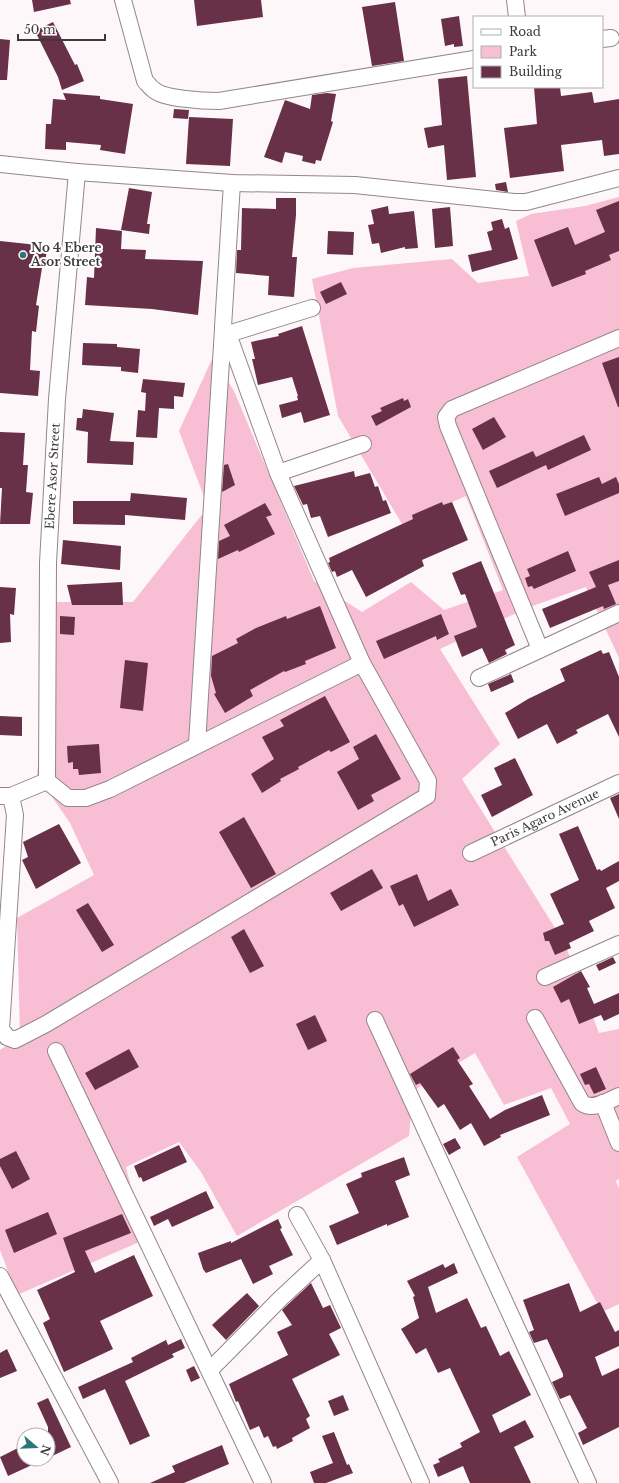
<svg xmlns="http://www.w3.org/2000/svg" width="619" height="1483" viewBox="0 0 619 1483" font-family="'Libre Baskerville',serif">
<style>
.green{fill:#f8bed3}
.building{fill:#683147}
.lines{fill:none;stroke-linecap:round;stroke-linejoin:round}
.minor-casing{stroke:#93868a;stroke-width:18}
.minor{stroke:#fff;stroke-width:16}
.poi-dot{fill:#2c757d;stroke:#fff;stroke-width:1.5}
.labels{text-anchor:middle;stroke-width:4;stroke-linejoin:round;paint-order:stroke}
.poi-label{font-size:12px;font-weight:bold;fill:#3e393b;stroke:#fff;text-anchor:start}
.street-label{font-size:12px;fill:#3e393b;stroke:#fff}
</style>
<rect width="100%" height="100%" fill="#fdf7f9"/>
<path class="green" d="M619,197V658L586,587L527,608L440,649L500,744L462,779L565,944L599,1033L619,1029V1179L616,1181L619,1189V1304L602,1312L517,1157L570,1124L551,1088L504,1105L475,1053L413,1091L409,1136L237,1236L201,1172L179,1142L126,1167L144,1240L17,1295L0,1250V1050L20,1037L17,918L94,875L70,823L37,775L54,602H133L208,507L179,431L213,357L234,391L314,581L362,612L411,582L444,610L503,590L466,496L402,524L338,416L312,279L353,268L452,259L478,283L529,276L516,221L531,214L585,206Z"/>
<path class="building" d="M32,0H70L71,4L34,12Z
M194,0H261L263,17L197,26Z
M395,2L404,61L372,66L362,7Z
M459,16L463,46L454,47V44L445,46L441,19Z
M53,22L75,65L77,64L84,81L62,90L58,77L35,31Z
M0,39L10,40L7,80H0Z
M467,76L476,177L447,180L444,145L428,148L424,128L442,125L438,79Z
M534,87H560L561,96L592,92L594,103L619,99V154L604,156L602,140L561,145L564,171L510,178L504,128L537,124Z
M63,93L100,96V99L133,104L125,154L100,150L101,145L66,142V150L45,149L46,124H51L53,99L66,100Z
M327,93L336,94L331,121L333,122L321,161L316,160L315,164L302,161L303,156L285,152L282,163L264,157L285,100L310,109L312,95Z
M174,109L189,110L188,119L173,118Z
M189,117L233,119L230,166L186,164Z
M506,182L508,192L496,190L495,184Z
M129,188L152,192L147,224H150L149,234L121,230Z
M276,198H296V215L292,257H297L294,297L268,295L269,276L236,273L237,250H241L242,208L276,209Z
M619,201V251L609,255L611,260L585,271L586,274L552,287L534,240L568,227L575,245L605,232L596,210Z
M388,206L389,214L414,211L418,248L405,249V247L381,253L379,243L372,244L368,225L374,224L371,210Z
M450,207L453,246L435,248L432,209Z
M502,219L505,229L509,227L518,259L472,272L468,255L492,250L487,232L493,230L491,222Z
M96,228L122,231L121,249L146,250L145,259L203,261L198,315L152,309L85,305L87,277L94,278Z
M328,231L354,232L353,255L327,254Z
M0,241L47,246L45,268H42L36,305L39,306L36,332L32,331L30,370L40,371L38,396L0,393Z
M341,282L347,294L326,304L320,292Z
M302,326L330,415L304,423L301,412L282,418L279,405L298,400L297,396H298L292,377L258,385L252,359H255L251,342L279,336L278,334Z
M83,343L117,344V347L140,349L138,373L121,371V367L82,365Z
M619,357V407H618L602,363Z
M143,379L185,383L183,397L174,396V409L159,408L157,438L136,437L138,410L145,411L146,393L141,392Z
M403,398L404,401L408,399L411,407L376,426L371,416L382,411L380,408Z
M83,409L114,413L110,441L134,442L133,465L87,463L88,432L76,430L77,418H82Z
M494,417L506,437L483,450L472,429Z
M0,432L25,433L23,465H28L26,492L33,493L30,524H0L2,488H0Z
M584,435L591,450L548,470L546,465L497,488L489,471L533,451L536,457Z
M228,464L235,485L222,492L224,465Z
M354,471L355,477L370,473L375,487L378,486L383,501L386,500L391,513L328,537L320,516L311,518L307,504L303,505L294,486Z
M599,477L602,484L616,477L619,484V493L565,516L556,494Z
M131,493L187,498L185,520L125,515V525L73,524V501H130Z
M442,502L443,505L452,502L468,540L422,560L424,566L366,597L352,570L337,577L335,571L332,572L328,563L330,562L329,558L413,519L412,515Z
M265,503L272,515L266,517L275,534L239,552L238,550L218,559L219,541L230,536L224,525Z
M63,540L121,546L120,570L61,564Z
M568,551L576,571L534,589L532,586L528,587L525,578L530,576L527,569Z
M619,560V581L608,585L616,604L604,609L603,606L550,628L542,609L596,587L589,572Z
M481,561L515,645L505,650L507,654L489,663L482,648L462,657L454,636L477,627L465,594L461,595L452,573Z
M122,582L123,605H72L67,585Z
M0,587L16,588L14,615L10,614L11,642L0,643Z
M320,606L336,648L305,661L306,664L285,672L284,671L250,690L253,696L225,713L214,694L216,693L211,676L212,656L238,643L236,639L256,628L286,616L287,619Z
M441,614L449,634L437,640L436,636L384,659L376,641Z
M60,616L75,617L74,635L60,634Z
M601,650L603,654L609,652L619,677V737L608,714L576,730L578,733L557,744L547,724L518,739L505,713L528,699L565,681L560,669Z
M125,660L148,663L143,711L120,708Z
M511,674L514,682L491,692L488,684Z
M325,696L350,742L331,752L329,750L298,767L299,769L280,779L281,781L262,793L251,774L274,759L262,737L284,726L280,720Z
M0,716L22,717V736L0,735Z
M376,734L401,779L371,795L374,801L358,810L337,772L359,759L353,747Z
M99,744L101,773L79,775L78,769H73V762L68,763L67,746Z
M515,758L533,795L492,817L481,795L502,785L494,768Z
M619,794V819L610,798Z
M244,817L276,874L251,888L219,832Z
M59,824L81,863L36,889L22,860L28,857L23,842Z
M578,826L597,870L600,869L601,871L619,861V881L606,888L615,908L589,921L594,931L569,943L571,948L555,955L549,941H545L543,933L564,924L550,894L579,880L559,834Z
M372,869L383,888L341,911L330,893Z
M417,874L428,901L451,889L459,905L414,927L403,904L399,906L390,886Z
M88,903L114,945L102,952L76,910Z
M244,929L264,966L250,973L231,937Z
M613,957L616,963L599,971L596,965Z
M581,971L590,987L587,988L594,1004L619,993V1014L604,1021L601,1015L579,1024L569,999L561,1003L553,987Z
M315,1015L327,1041L308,1050L296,1024Z
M453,1047L460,1058L457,1060L473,1084L469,1086L490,1119L505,1110L542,1095L550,1115L500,1135L501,1137L484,1146L471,1123L460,1130L444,1104L438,1108L420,1083L416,1085L410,1074Z
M129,1049L139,1067L95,1090L85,1073Z
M596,1067L606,1089L594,1094L589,1084L585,1085L580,1074Z
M455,1138L461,1148L449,1155L443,1144Z
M179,1145L187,1162L143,1182L141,1177L139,1178L134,1166Z
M16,1151L30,1179L12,1189L0,1166V1159Z
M404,1157L410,1175L395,1181L409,1217L387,1226V1224L337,1245L329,1226L359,1213L346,1184L362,1177L361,1173Z
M206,1191L214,1208L172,1227L168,1219L154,1226L150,1217Z
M48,1212L57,1234L14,1253L5,1230Z
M122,1214L131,1233L85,1251L95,1273L134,1255L153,1296L100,1321L113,1349L64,1372L43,1323L50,1319L37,1290L75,1272L63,1238Z
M278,1219L282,1228L280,1229L293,1255L269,1266L273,1274L253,1284L241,1259L206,1273L203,1269L198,1253L231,1241V1243Z
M454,1263L458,1273L428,1287L436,1313L467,1298L481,1328L486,1326L500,1356L509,1351L531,1395L492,1415L500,1433L525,1420L534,1437L514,1447L531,1483H470L463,1466L438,1477L433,1465L440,1462L438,1459L462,1447L460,1443L480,1432L450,1368L438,1373L426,1348L416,1354L401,1329L419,1318L413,1297L415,1296L407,1281L443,1264L445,1268Z
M311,1283L323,1308L330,1305L341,1328L329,1334L340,1355L292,1379L310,1416L306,1419L310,1428L292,1438L293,1441L277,1449L276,1446L273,1447L268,1436L264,1438L259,1426L250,1430L238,1401L236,1402L229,1384L288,1355L277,1332L292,1325L282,1310Z
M569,1283L580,1312L600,1302L615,1332L619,1330V1346L595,1357L602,1376L619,1368V1427L583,1445L578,1433L587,1428L570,1395L560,1399L552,1382L563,1377V1374L547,1339L534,1343L529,1332L534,1330L523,1300Z
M247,1293L259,1306L226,1340L212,1325Z
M181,1339L185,1348L172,1354L174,1357L125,1381L150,1436L130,1445L105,1389L83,1399L78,1387L133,1362L131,1358L166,1340L168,1345Z
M7,1349L17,1371L0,1378V1353Z
M194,1366L200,1378L191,1382L186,1370Z
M343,1395L349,1410L334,1416L328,1401Z
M48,1398L71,1447L48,1458V1427L37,1403Z
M334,1432L347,1465L349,1464L353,1473L326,1483H314L310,1472L333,1463L322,1436Z
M24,1445V1459H45L8,1476L0,1457Z
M222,1445L229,1464L184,1483H150L175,1472L172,1466Z"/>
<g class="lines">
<g class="minor-casing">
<g id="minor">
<path d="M123,0L145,81C148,84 151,88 154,90C164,99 205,101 219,101L474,59"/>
<path d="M515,0L517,17"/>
<path d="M602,39L611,38"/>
<path d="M0,164L77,172L232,183L355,185L514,202H526L619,178"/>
<path d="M228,334L312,308"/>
<path d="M278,473L363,444"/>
<path d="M540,649L448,426L446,417L452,409L619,338"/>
<path d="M479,678L619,613"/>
<path d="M197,744L223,329"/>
<path id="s1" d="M47,781L48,563L57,399L77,172"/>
<path d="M0,796H11L47,781L68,798H86L110,789L362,663"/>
<path d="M11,796L15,815L1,1029L7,1037L15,1040L46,1024L427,796L428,781L362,663L278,473L228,334L223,327L232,183"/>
<path id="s2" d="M471,853L619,783"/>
<path d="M545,977L619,944"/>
<path d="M535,1018L582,1103C592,1111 608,1101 619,1096"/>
<path d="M375,1020L588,1483"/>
<path d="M56,1051L263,1483"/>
<path d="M603,1103L619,1143"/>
<path d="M322,1260L421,1483"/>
<path d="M0,1276L110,1483"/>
<path d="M210,1370L281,1298L322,1260L297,1215"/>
</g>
</g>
<use href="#minor" class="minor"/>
</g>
<circle class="poi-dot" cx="23" cy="255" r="4"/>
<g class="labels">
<g class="poi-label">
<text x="31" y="252">No 4 Ebere<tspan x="31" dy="14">Asor Street</tspan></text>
</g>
<g class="street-label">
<text dy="4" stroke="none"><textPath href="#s1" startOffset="305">Ebere Asor Street</textPath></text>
<text dy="4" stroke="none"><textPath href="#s2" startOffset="82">Paris Agaro Avenue</textPath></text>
</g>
</g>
<rect x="473" y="16" width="130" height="72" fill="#ffffff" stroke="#b2b0b1"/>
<rect x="481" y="29" width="20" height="6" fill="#ffffff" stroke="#b2b0b1"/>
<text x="509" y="36" font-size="12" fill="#3e393b">Road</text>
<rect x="481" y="46" width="20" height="12" fill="#f8bed3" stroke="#b2b0b1"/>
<text x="509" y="56" font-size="12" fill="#3e393b">Park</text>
<rect x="481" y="66" width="20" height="12" fill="#683147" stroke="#b2b0b1"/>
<text x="509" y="76" font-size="12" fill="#3e393b">Building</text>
<g transform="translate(36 1447) rotate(109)"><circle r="19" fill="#ffffff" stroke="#b2b0b1"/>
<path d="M0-3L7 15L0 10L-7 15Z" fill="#2c757d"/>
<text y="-6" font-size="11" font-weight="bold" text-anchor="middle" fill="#3e393b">N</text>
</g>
<path d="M18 34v6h87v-6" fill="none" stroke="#3e393b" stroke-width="2"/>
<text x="24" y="34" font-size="12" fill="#3e393b" stroke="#ffffff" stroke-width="3" paint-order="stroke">50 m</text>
</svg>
